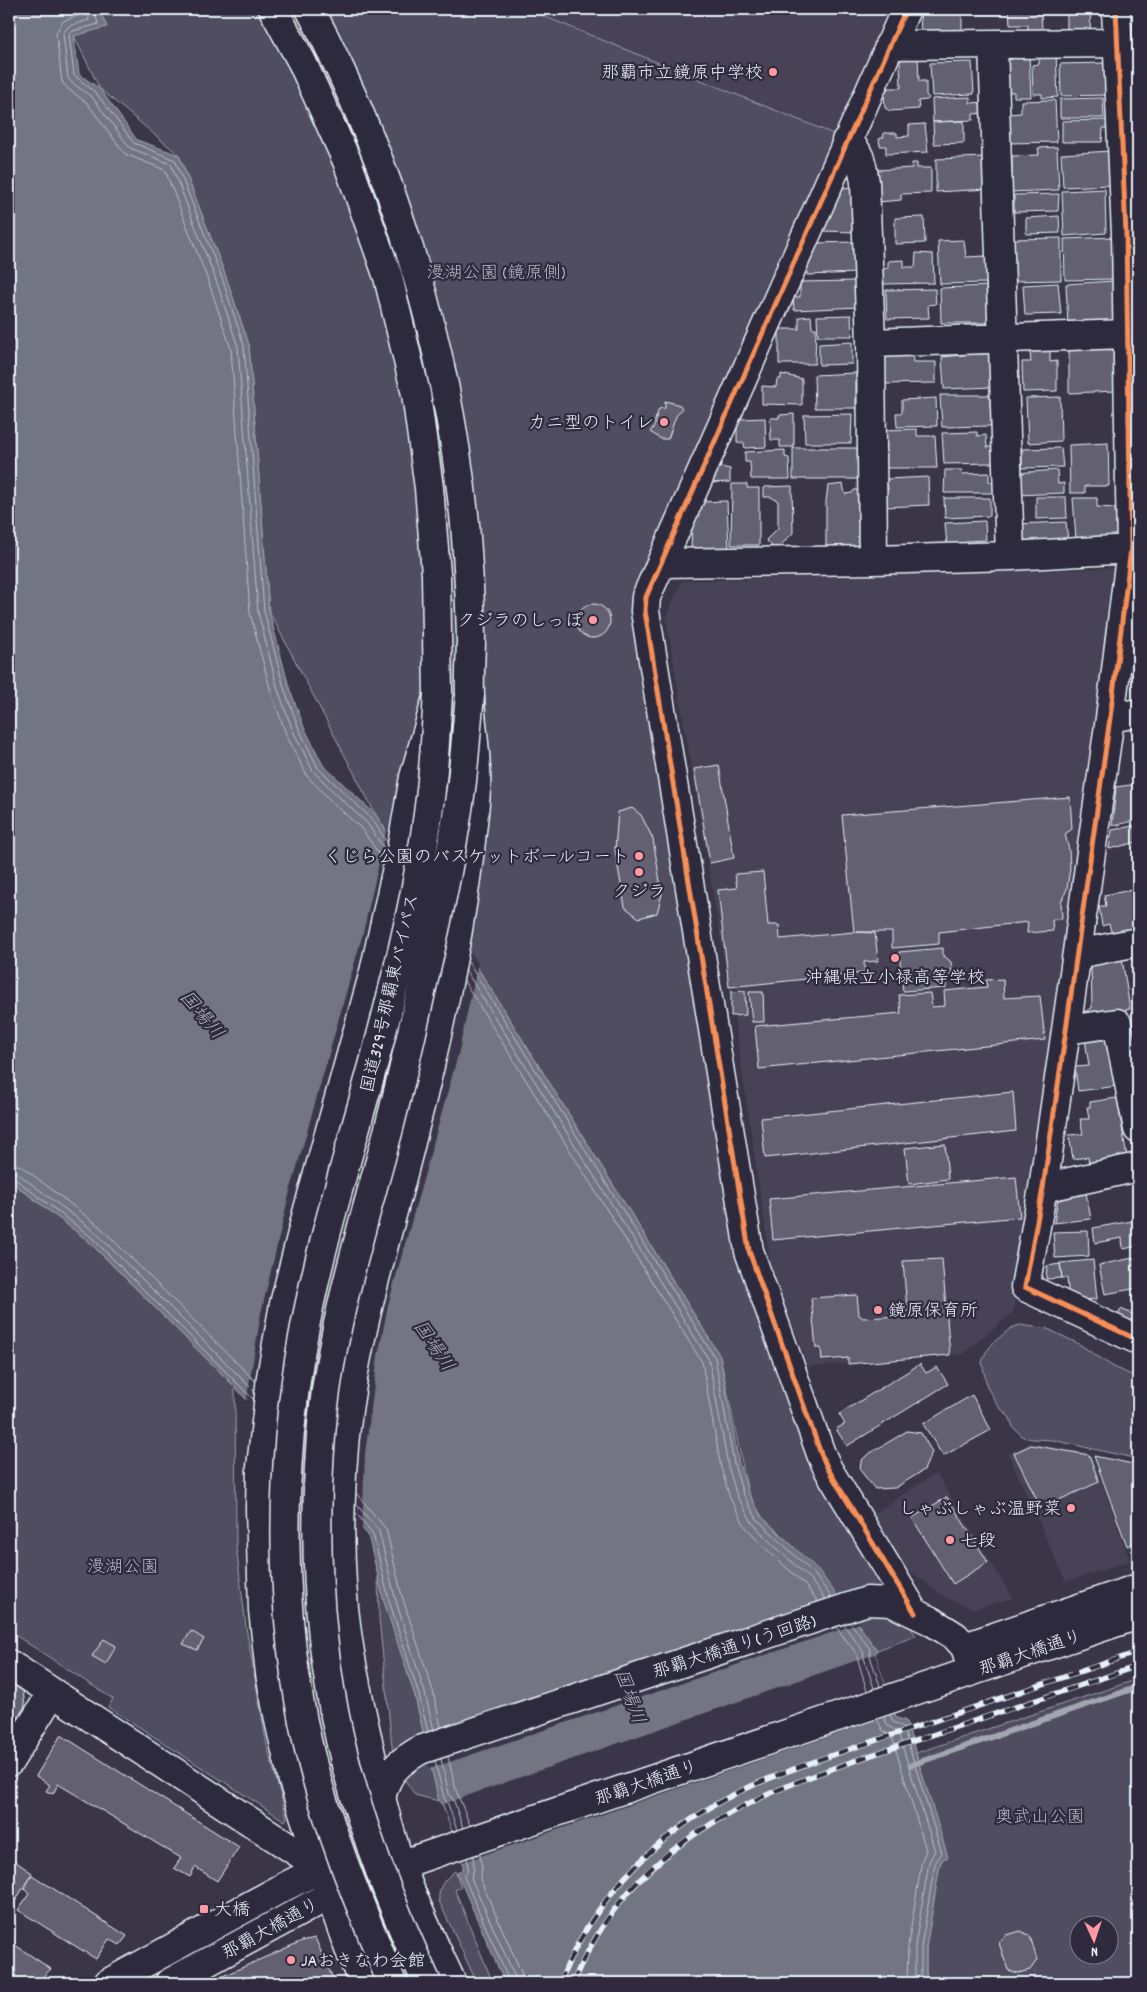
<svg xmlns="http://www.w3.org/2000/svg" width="1147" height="1992" viewBox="0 0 1147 1992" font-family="Dekko,'Klee One',sans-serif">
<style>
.built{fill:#464354}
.green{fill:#504e5f;stroke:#9ca0ac;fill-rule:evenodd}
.water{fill:#737482;stroke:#a2a6b1}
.pier{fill:#3a3648}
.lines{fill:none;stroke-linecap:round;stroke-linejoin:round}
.shore{stroke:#b9bfc9;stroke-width:1}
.stream{stroke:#a2a6b1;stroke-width:6}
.building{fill:#636171;stroke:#e8f1f8}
.minor-casing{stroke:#e8f1f8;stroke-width:31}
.major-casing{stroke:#e8f1f8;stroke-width:31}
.highway-casing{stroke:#e8f1f8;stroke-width:31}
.minor{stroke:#2f2a3d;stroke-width:28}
.major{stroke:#2f2a3d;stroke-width:28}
.highway{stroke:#2f2a3d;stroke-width:28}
.rail-casing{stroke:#e8f1f8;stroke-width:5.5}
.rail{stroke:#2f2a3d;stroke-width:4;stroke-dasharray:11;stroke-linecap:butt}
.highway-bridge-casing{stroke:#e8f1f8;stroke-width:31;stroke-linecap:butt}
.highway-bridge{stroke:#2f2a3d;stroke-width:28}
.cycleway-casing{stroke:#2f2a3d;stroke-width:8}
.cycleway{stroke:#f78f57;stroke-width:5}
.poi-dot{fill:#ff9aa2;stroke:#2f2a3d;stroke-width:2}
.labels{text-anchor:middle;stroke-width:4.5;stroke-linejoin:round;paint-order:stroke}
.poi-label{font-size:18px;fill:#e8f1f8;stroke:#2f2a3d;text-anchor:end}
.park-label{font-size:18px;fill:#b3b8c2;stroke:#2f2a3d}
.street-label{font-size:18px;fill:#e8f1f8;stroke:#2f2a3d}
.water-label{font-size:19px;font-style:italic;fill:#aeb2bd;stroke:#2f2a3d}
</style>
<rect width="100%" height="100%" fill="#3a3648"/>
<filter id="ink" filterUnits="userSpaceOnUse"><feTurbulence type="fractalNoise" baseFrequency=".02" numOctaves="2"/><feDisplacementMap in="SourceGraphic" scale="10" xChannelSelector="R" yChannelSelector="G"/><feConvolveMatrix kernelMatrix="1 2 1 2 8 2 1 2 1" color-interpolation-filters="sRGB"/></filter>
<g filter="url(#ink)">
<path class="built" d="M526,9H893L836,135Z
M1119,568L1075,899L1013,1312L963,1354L808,1367L771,1268L734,1017L666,618L682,581Z
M1031,1443L1091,1453L1130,1561L1066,1582L1008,1454Z
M936,1473L1013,1598L974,1609L948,1599L904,1567L873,1514Z"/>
<path class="green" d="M74,9H526L836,135L631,600L738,1250L813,1466L916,1636L877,1650L797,1550L762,1517L748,1492L720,1356L482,975L376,815L269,611L249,345L226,277L179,155L100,89L74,36Z
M9,1180L87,1240L235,1387L236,1545L246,1627L267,1746L287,1818L285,1821L108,1707L113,1699L9,1631Z
M1020,1325L1048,1329L1079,1344L1112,1366L1138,1378V1459L1053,1440L1033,1439L1023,1437L1013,1427L1010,1418L998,1406L987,1387L982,1362L986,1352L994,1342L1011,1328Z
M378,1578L415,1696L439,1801L415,1795L401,1774L393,1756L379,1618Z
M1138,1679V1983H926V1948L940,1864L943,1859L916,1753ZM1080,1924H1110V1954H1080Z
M455,1871L461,1887L455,1890L493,1983H477L439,1901C438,1886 444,1880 455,1871Z"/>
<path class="water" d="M9,9H99L107,27L74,36L79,74L100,89L137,140L179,155L226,277L249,345L269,611L289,687L304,727L323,765L376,815L482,975L720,1356L739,1463L748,1492L762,1517L819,1571L877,1650L875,1654L895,1714L897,1718L906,1721L948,1857L943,1859L940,1864L926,1948V1983H505L457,1873L463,1869V1862L443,1806L439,1801L415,1696L384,1602L368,1535L235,1387L87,1240L9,1180Z"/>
<path class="pier" d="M387,828L478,963L458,1055L388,1305L378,1356L365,1454L362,1532L246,1403L261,1313L288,1199L363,933Z
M838,1594L860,1623L429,1769L421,1735Z
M875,1654L895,1714L463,1862L443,1804Z"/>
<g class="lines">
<path class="shore" d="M81,9L80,15L63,21L56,33L62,82L68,89L87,103L125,154L165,170L209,283L231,349L250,613L271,692L286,734L307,776L336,806L361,828L383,860
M88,9L89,20L69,26L63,33L68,78L72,83L92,97L130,148L171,164L216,280L238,347L258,612L278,690L293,731L313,771L342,800L367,823L385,850
M94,9L98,24L73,31L69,35L74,75L96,93L134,143L175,160L222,278L244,346L264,611L284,688L299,729L318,768L372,819L387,842
M468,962L715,1358L734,1464L743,1494L757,1519L815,1575L831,1597
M466,971L709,1360L728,1466L737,1496L752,1522L767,1539L810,1579L825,1599
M464,981L702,1362L721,1468L730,1498L745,1526L761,1544L804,1584L818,1602
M9,1163L21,1166L99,1226L255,1381
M9,1170L17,1173L94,1231L254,1391
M9,1177L14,1178L90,1236L253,1399
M356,1493L386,1529L402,1596L433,1691L441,1727
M356,1504L379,1531L395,1598L425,1693L434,1730
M356,1513L373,1534L389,1600L419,1695L428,1732
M850,1622L870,1649V1656L880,1686
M844,1625L863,1651L864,1658L874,1688
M836,1627L856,1653L867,1691
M890,1715L893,1722L903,1727L942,1853L935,1863L921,1947V1983
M884,1717L888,1726L898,1732L935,1851L929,1862L915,1946V1983
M877,1719L883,1731L892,1737L926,1850L922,1860L908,1946L907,1983
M448,1757L456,1790L470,1825
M441,1759L449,1794L454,1801L463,1828
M435,1761L444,1798L448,1804L457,1830
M480,1854L482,1869L480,1879L522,1974L523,1983
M473,1856L474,1869L471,1878L515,1977L516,1983
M467,1858L468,1869L464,1877L510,1983"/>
<path class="stream" d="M911,1765L1138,1687"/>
</g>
<path class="building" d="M971,9H999L1000,13H971Z
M1009,9H1041L1042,30L1028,31V25H1010Z
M1067,9H1091L1090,31L1067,30Z
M1135,9H1138V71L1137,41Z
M962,13V33H921L920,14Z
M1039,54H1056L1058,97L1042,98V94H1033L1032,65L1039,64Z
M1014,55H1029L1031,97H1014V92H1006L1005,60L1013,59Z
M918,57L919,81H926V95L929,98L927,100L918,101L919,109L890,111L885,108L884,94L888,88H901L900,61L903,58Z
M972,62L974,94L932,96L930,63Z
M1107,63L1108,95L1061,96L1060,64Z
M970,97V103L985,102L986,113L973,114V120L933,122L932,99Z
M1103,98L1104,118H1060V99Z
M1055,100L1057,142L1007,143V114L1021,113V101Z
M1110,120V128H1103L1102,142H1062V121Z
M964,121V143L934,144L933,122Z
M925,124L928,152L886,154V146H880L879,139L884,137L883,133H897V137L909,136V125Z
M1057,147L1059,190L1009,192L1008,174L1012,173V156L1039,155L1038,148Z
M1111,151L1112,185L1063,187L1061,154Z
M984,157L988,189L936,192V159Z
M912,163H917V168H931V193L901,194V200L878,202L877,170L912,168Z
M855,187L858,232L822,231L841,188Z
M1105,189L1106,233L1064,236L1062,191Z
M1059,194L1058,211L1014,212V195Z
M1059,216L1060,233L1026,234V218Z
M924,217L925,243L895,244V218Z
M1114,237L1115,279L1065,280L1064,239Z
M1061,238V280L1012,281L1013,239Z
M964,240L966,257L986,256L987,283L940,284L938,241Z
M854,242L856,273L807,275V263L817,243Z
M916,253L933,254L934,283L884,284L882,278L883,269L888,268V261L904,260V267H915Z
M856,281L859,307L794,310L793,297H800V282Z
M1114,281L1116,317L1111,324L1068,325L1066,284Z
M1058,283L1061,314L1025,315L1023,285Z
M989,286L991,323H941L940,288Z
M935,289L936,304L928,305L929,318L887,319L886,290Z
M851,315L852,336H818L817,316Z
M811,316L812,328H816L815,364H779V329H799V317Z
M852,342V364L819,365V344Z
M1111,345L1112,350H1115L1117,391L1069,393V347Z
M972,347H976L977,354H984V351H991L993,387L944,389L942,357L972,354Z
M912,350L913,362H936V383L882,384L885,352Z
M1050,351V362L1057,361V391L1023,392L1022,362H1031L1030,352Z
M856,373V408H815L814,375Z
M781,374L802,379V405L762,404V386L776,387L777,379H781Z
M940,395H990L991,426L942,427Z
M1060,397L1061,441L1028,443L1026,398Z
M936,398L937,426L897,427L896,413H902V400Z
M665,401L680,405L682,409L676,416L668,439H661L650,432L655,425V420L659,409L665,408Z
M794,414V447H780V440H771L770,418H779V415Z
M852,414L851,443H805L804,415Z
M765,418L766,447L745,448L744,443H737V423L742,419Z
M917,429V436H935L937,468H884L883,430Z
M977,432V436L986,435L987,447H992L993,463L944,464L942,433Z
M1108,443L1109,486H1085V493H1070L1069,445Z
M793,448H862L863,479H793Z
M1061,448L1063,467L1022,468V449Z
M785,450V457L789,458L790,479H751L750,462H745V452Z
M716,466L730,469V482L709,483Z
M945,470H962L963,474L989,473V482H995L996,493H944Z
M1057,470L1058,484L1064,483V493L1016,495V473Z
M928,477L929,505L885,507L884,492L888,490L887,479Z
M732,484H747V488H759V545H731Z
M843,484L845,494L852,493L854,490H859L860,547L826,549V501L828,486Z
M792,486L793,533L776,550L766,540L778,528V501L771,497H764V487Z
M1036,497H1066L1067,518L1036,519Z
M944,498H990V516L945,518Z
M1073,498H1097V507L1115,508L1117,539L1076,540Z
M727,501L729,552H691L692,519L701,502Z
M985,521L986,540L967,541V544L947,545L945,523Z
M1066,522L1068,541L1023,544L1016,524Z
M576 621a17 17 0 1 1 34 0a17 17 0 1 1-34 0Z
M719,765L734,858L710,863L694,769Z
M1138,784V820L1112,826L1116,787Z
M1070,797L1072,829L1065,834L1069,850L1070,868L1067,889L1061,902L1062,919L1052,920L1053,931L1027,933L1028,922L939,932V944L892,948V932H854L842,815Z
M632,808L641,815L653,839L662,894L657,913L639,918L625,907L615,850L618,812Z
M1138,825V842L1109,849L1112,830Z
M763,872L768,925H779L780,939L854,932L875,933L878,961L864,962L865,973L729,987L718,890L737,888L735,874Z
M1138,889V929L1112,934L1109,924L1102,926L1099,906H1106L1104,895Z
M943,948V955L951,962L952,973L946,980V988L903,991L899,952Z
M1122,958L1130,1009L1085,1018L1084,1012L1092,1008L1091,963Z
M1138,974V1008H1137L1131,975Z
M1003,979L1004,998L1040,996L1045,1040L759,1069L755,1026L901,1013L899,995L930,993L932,1007L945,1006L944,991L987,987L986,980Z
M745,991L746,1015L731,1016V992Z
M749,992H763L764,1022H752Z
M1110,1035L1118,1086L1078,1091L1075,1067L1089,1066L1085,1039Z
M1013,1092L1016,1131L765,1158L761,1118Z
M1117,1098L1127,1157L1089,1165L1088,1157L1073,1159L1069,1135L1083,1134L1080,1119H1089L1087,1107H1090V1102Z
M945,1144L948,1179L909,1184L905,1148Z
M1016,1177L1020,1217L773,1240L769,1199Z
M1086,1193L1091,1219L1054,1223L1058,1198Z
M1138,1220V1246L1123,1249L1122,1238L1095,1243L1093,1228Z
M1088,1231L1089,1256L1055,1258L1053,1232Z
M1138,1257V1288L1105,1294L1099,1265Z
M942,1259L950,1355L848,1364V1358L822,1360L821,1348H816L811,1298L857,1295L859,1315L863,1318L902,1316L907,1310L903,1261Z
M1093,1260L1097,1299L1069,1301L1067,1278H1062L1060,1263Z
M1060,1264L1062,1278L1046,1279L1047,1266Z
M1138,1299V1334L1115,1322L1121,1309L1132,1314Z
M920,1364L926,1373L937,1367L948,1384L847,1446L836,1429L845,1424L839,1414Z
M972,1395L991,1430L943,1456L923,1424Z
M907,1431L921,1433L932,1452L924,1470L895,1488L875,1489L860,1470L861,1461L867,1455Z
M1031,1445L1089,1455L1099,1482L1041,1508L1014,1453Z
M1094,1456L1138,1465V1542L1127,1546Z
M947,1497L988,1562L953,1584L912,1518Z
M191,1631L204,1639L197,1650L183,1644Z
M104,1639L116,1646L106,1664L92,1656Z
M9,1682L23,1691L25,1706L9,1731Z
M61,1735L239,1847L217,1881L195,1867L190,1877L174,1868L181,1858L58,1784L53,1794L46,1791L50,1785L36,1776Z
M9,1857L32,1873L10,1910L9,1909Z
M32,1875L127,1936L120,1945L109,1939L96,1959L18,1910L29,1894L24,1889Z
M1021,1931L1030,1936L1037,1960L1030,1970L1018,1973L1008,1970L999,1943L1006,1935Z
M315,1938L335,1983H207L302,1941Z
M9,1941L51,1969L36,1983L9,1982Z"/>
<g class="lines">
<g class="minor-casing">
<path id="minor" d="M906,9L646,597L645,611L749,1251L821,1454L828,1469L915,1613
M1116,9L1126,234L1131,549L1110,718L1066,1030L1043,1188L1025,1287L1138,1340
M889,45L1118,43
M993,45L1010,556
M846,141C861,150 862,166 865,182L871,343L873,560
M871,343L1127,334
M662,563L873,560L1010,556L1131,549
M1110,718L1138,713
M1077,954L1138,942
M1066,1030L1117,1023L1138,1129
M1043,1188L1138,1167
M9,1664L323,1869
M9,1762L52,1693"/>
</g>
<g class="major-casing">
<path id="major" d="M965,1647L1138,1588
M108,1983L284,1887L359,1849C379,1833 376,1808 385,1785C391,1768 405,1759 420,1750L867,1601L891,1602L931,1621L955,1636L965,1647L973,1671
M169,1983L330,1895L400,1865L1138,1615"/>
</g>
<g class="highway-casing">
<path id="highway" d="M273,9L302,62L347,161L388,277L416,394L429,488L436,574L438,694L414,777L402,845L374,972L307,1213L284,1304L271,1377L261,1467L260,1508L263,1610L270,1674L280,1725L293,1781L330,1895L349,1949L363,1983
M310,9C394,168 447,344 465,524C468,561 470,599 471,636C471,657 469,677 470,697C471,728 478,759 476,789C475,809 472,830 470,850C458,945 438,1038 414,1130C394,1213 368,1294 353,1378C339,1457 336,1554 347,1633C353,1677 363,1720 373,1763C381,1799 390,1836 403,1871C417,1910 435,1946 452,1983"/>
</g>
<use href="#minor" class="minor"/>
<use href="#major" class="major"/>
<use href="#highway" class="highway"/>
<g class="rail-casing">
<path id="rail" d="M560,1983C594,1893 668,1822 756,1784C807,1762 860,1746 913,1728C988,1703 1063,1677 1138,1652
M573,1983C580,1964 590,1947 601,1929C672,1815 806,1777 926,1737C997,1713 1068,1690 1138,1666"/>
</g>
<use href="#rail" class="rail"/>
<g class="highway-bridge-casing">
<path id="highway-bridge" d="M392,1983C360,1906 327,1828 308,1745C279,1617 279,1472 302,1343C320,1242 352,1145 378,1047C401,960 423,870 432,780C435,752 436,723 438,694
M427,1983C391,1905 359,1824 340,1740C318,1642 313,1536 321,1436C329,1333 361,1232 388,1132C402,1078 414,1024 426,970C440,908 454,845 462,781C465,753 467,724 470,695"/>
</g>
<use href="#highway-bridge" class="highway-bridge"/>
<g class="cycleway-casing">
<path id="cycleway" d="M906,9L646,597L645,611L749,1251L821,1454L828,1469L915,1613
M1116,9L1126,234L1131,549L1110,718L1066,1030L1043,1188L1025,1287L1138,1340"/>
</g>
<use href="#cycleway" class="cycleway"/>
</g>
</g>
<g class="poi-dot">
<circle cx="773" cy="72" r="5"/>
<circle cx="664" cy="422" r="5"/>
<circle cx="593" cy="620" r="5"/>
<circle cx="639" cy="856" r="5"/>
<circle cx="639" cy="872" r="5"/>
<circle cx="895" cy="958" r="5"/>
<circle cx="878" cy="1310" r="5"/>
<circle cx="1071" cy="1508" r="5"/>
<circle cx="950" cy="1540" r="5"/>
<rect x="199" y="1904" width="10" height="10" rx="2.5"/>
<circle cx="291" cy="1960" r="5"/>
</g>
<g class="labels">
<g class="poi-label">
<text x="763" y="78">那覇市立鏡原中学校</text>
<text x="654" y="428">カニ型のトイレ</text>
<text x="583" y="626">クジラのしっぽ</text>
<text x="629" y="862">くじら公園のバスケットボールコート</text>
<text x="639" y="897" text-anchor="middle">クジラ</text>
<text x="895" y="983" text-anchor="middle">沖縄県立小禄高等学校</text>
<text x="888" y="1316" text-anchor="start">鏡原保育所</text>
<text x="1061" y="1514">しゃぶしゃぶ温野菜</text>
<text x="960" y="1546" text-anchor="start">七段</text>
<text x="214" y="1915" text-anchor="start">大橋</text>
<text x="301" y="1966" text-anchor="start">JAおきなわ会館</text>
</g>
<g class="park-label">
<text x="496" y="278">漫湖公園 (鏡原側)</text>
<text x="123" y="1572">漫湖公園</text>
<text x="1040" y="1822">奥武山公園</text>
</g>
<g class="street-label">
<text transform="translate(389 993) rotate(-77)" y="6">国道329号那覇東バイパス</text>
<text transform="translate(734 1646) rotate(-18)" y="6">那覇大橋通り(う回路)</text>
<text transform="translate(1030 1652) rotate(-19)" y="6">那覇大橋通り</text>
<text transform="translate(646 1782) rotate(-19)" y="6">那覇大橋通り</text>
<text transform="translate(270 1928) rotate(-29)" y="6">那覇大橋通り</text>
</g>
<g class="water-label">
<text transform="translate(203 1014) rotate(50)" y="7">国場川</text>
<text transform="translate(435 1345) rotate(56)" y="7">国場川</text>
<text transform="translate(631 1696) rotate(70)" y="7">国場川</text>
</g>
</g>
<rect width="1147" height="1992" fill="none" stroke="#2f2a3d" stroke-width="30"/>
<rect x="15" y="15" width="1117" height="1962" fill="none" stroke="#e8f1f8" stroke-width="2" filter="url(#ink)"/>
<g transform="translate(1094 1940) rotate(177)"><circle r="24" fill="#2f2a3d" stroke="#797a88"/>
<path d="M0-4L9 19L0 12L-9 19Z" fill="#ff9aa2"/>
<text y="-8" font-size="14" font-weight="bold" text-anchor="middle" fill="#e8f1f8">N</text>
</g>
</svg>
